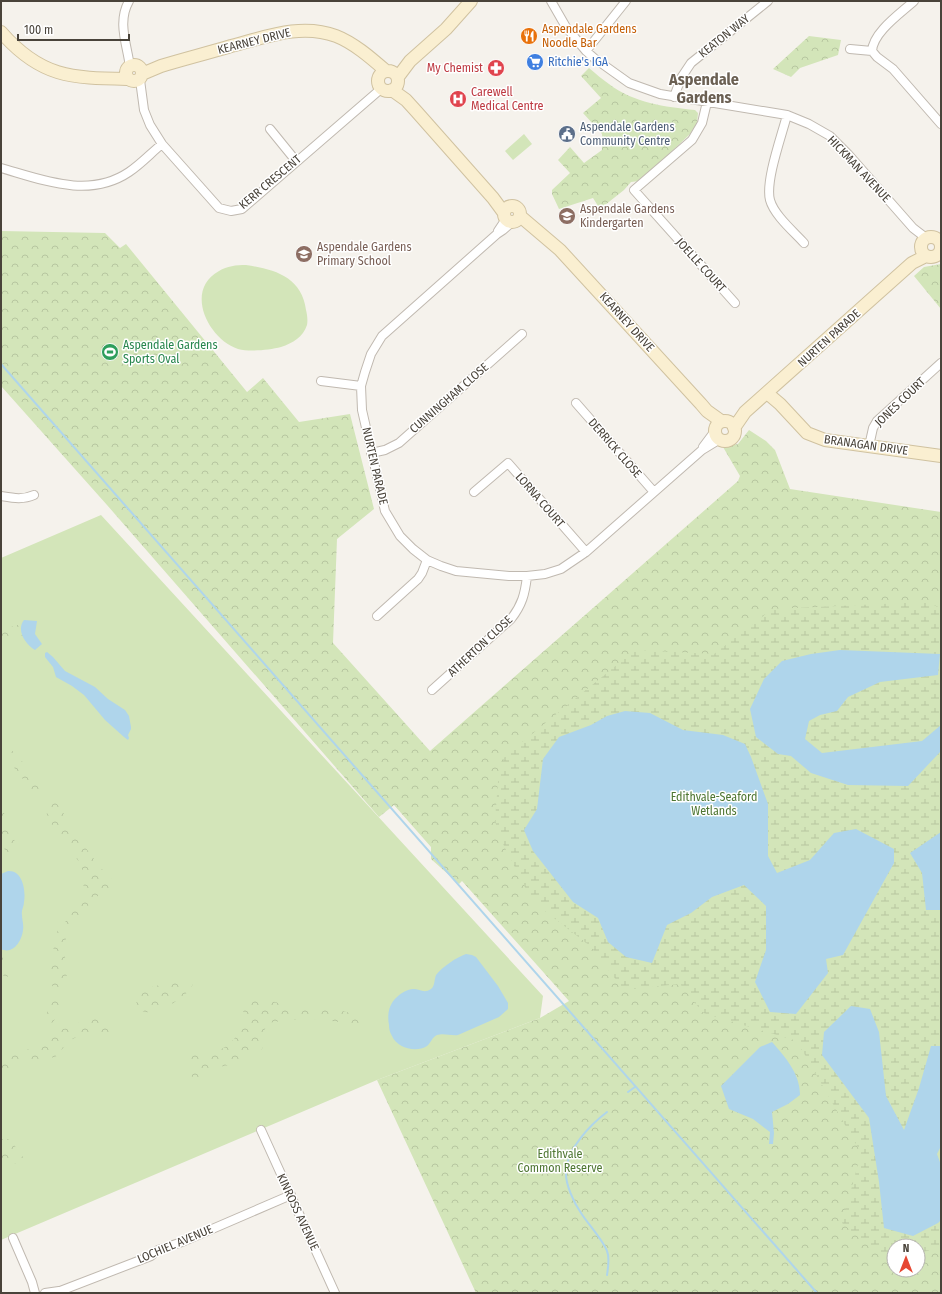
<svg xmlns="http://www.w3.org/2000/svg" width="942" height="1294" viewBox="0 0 942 1294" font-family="'Fira Sans Condensed',sans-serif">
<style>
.grass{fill:#d3e5b9}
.forest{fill:url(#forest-crowns);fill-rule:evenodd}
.wetland{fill:url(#wetland-marsh)}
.water{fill:#afd5eb}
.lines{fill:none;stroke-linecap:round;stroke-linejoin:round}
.stream{stroke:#afd5eb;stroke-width:2}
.street-casing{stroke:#c0b9b0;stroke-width:10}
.secondary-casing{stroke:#d0c2a0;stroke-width:14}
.street{stroke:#fff;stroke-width:8}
.secondary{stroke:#faefd1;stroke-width:12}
.labels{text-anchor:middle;stroke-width:3;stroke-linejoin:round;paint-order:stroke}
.food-label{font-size:12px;fill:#c56008;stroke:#fff;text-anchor:start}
.street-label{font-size:12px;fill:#49433a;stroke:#fff}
.shop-label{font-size:12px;fill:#366cbe;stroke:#fff;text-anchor:start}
.health-label{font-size:12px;fill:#be3a42;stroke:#fff;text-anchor:end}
.service-label{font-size:12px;fill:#4e5e75;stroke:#fff;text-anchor:start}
.education-label{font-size:12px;fill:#785e54;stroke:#fff;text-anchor:start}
.leisure-label{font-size:12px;fill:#27864d;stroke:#fff;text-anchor:start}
.park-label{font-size:12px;fill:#4e7632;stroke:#fff}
.district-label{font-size:16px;font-weight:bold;fill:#6b6053;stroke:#fff}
</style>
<defs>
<pattern id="forest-crowns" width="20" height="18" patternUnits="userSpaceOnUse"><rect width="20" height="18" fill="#d3e5b9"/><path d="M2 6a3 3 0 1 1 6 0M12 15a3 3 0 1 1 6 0" fill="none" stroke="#b7c6a0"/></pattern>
<pattern id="wetland-marsh" width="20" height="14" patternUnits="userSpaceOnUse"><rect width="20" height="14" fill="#d3e5b9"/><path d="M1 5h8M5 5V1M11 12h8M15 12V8" fill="none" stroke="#b7c6a0"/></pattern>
</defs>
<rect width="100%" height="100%" fill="#f5f2ec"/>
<path class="grass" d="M524,134L532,144L513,160L505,151Z
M246,265C274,269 302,277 306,310C307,314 308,320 307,325C303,337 293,343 281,347C269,350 250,352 238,349C208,339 184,290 219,271C227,266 236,265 246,265Z
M101,515L543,996L540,1018L377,1080L1,1240V558Z"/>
<path class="forest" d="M809,36L841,40L838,55L800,68L791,77L773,69Z
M589,68C596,74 602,79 609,84C634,103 665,107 695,110L698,113L697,123L690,134L644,178L639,181L631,182L624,190L600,209L593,198L559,209L552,194V190L570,173L558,160L570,147L584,163L602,150V134L583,113L601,98L581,76Z
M1,231L105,233L120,248L126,244L247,392L263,378L299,422L350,414L374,509L337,539L333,643L430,751L738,481L740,476L723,447L738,444L749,430L766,441L775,450L790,489L941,512V1293H476L377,1080L540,1018L569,1001L462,881L459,884L431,859V847L394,805L379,817L107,505L1,386ZM894,1246H918V1270H894Z
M941,264V309L914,276L924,267Z
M17,625H25L27,641C17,639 10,638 1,642V630Z
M9,751H12L15,752L31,773L41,791L40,795H38L34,793C27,783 10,766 7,754Z
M50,800L54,801L60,807L76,835L100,867L120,888V892C113,895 105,890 99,895C88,904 69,928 65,942C61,959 75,975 59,989H55C53,987 51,984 50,981C49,975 55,936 58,930C60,926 65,922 68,919C76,908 82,897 84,883C87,853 42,830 46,803Z
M1,805L20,855L9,857L1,843Z
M1,954L11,972L10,976L6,977L1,974Z
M183,979H190L193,983C191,995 162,1011 151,1012C145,1013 141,1011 137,1008L136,998L148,988Z
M59,996H63C62,1006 58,1017 51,1024L46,1020C47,1009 50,1003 59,996Z
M246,998L272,1001L285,1005L330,1008L359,1015L362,1020L360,1023L354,1024L317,1019L288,1020L268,1023L262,1035L264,1043L262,1049L258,1053L244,1056L234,1064L214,1068L197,1081C187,1077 189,1063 189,1054C196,1048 205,1052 213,1051C226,1051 241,1034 243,1022C244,1015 243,1007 243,1000Z
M87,1017C97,1017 105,1017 111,1025L109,1032L91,1037H77L68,1041L58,1055L55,1057L26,1063L1,1076V1056L20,1052L35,1047L53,1034L63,1029L74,1026Z
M1,1139H10L30,1167L1,1160Z"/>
<path class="wetland" d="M925,602L941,608V1248L918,1253V1246H894V1259L887,1261L842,1223L861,1153L797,1041L703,1013L680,984L624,990L590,946L532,901L498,834L495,820L499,769L505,756L635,650L714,654L772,609Z"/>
<path class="water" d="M24,620L37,621L35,634L42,644L35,650C25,644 16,630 24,620Z
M840,650L940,654L938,675L880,682L848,697L837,711L820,715L809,721L805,739L822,753L922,741L941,725V751L908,786L848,785L811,773L791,756L778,754L756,737L750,709L764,679L782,661L811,654Z
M47,652L53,657L65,671L95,687L108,699L125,710L129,716L131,727V729L128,735L129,738L128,740L124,737L105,720L84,695L72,686L56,677L53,667L45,657V653Z
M625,711L650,713L683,730L723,735L745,744L751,757L768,804V856L777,873L810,860L834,833L856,829L894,849V863L843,955L826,959L828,973L796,1014L770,1012L755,982L766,950V906L744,885L712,897L691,913L667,925L652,963L626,957L608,942L598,918L573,902L533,851L524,830L537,809L543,759L559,737L591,725L607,716Z
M941,832V910H926L922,873L910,853Z
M8,871C23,870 26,891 24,902C24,907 21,910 22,915C22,920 24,925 23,930C22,941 13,955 1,949V874Z
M466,954L472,955L476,957L498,986L508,1003V1009L499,1017L458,1035C452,1036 443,1033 437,1035C432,1037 431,1043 427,1046C416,1053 397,1048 392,1036C390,1033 389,1029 389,1025C387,1014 389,1004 397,997C401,993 408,989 413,989C420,989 424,994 431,989C435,986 434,980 436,975C442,967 457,957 466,954Z
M851,1006L870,1009L879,1032L886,1096L904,1130L919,1088L931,1046H941V1146L937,1154L941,1165V1220L938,1223L913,1236L884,1228L879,1182L869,1118L822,1055L824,1032Z
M772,1042C785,1057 800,1073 800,1095L788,1104L772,1112L774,1133L773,1144H769L770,1132L753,1119L729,1109L721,1086L760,1047Z"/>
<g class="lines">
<path class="stream" d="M1,364L817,1293
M628,1092L635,1087
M607,1112C590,1125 567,1149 566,1171C565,1184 574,1203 581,1213C588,1224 603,1240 607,1251C610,1258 608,1268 607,1275"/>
<g class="street-casing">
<path id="street" d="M129,1C117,22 127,44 130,67
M551,1L566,27L586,51L594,58L629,83L660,94L787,115L809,124L830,136L848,154L913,228L926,238
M850,49L872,51L877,57L893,69L941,124
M586,51L626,1
M872,51C873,32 901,13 914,1
M140,80L144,110L150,125L162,144L219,208L231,211L242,209L382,88
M674,97L681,78L691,63L768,1
M707,102L702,123L692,140L634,190L735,303
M787,115C782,135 765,181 770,200C774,215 794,232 804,243
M270,129L296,161
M1,168C43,180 89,199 129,172C141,164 151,153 162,144
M512,222L503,230L497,234L382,336L371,354L365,372L361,386L362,410L385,511L400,536L413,549L427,560L441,566L456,571L509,576H527L545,574L561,569L586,552L702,450L720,439
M498,231L506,219
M321,381L361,386
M576,403L654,492
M869,446L873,428L877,421L941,363
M703,447L715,431
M371,453L385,450L399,443L522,334
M474,492L508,463L586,552
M1,496C13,498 23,500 34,495
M377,616L418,579L422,573L427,560
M432,690L511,619C522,605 525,594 527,576
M261,1130L335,1293
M13,1238L32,1282L35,1293
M45,1293L59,1291
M55,1293L151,1256L158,1250L182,1242L291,1195"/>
</g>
<g class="secondary-casing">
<path id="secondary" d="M1,32C41,78 72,78 129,79
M126 73a8 8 0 1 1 16 0a8 8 0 1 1-16 0Z
M378 81a10 10 0 1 1 20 0a10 10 0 1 1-20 0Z
M142,74L161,66C184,59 208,53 231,46C266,37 301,23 336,36C354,43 371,58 386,71
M398,77L410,61L446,29L471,1
M392,90L406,100L416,111L493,198L504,213
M504 214a8 8 0 1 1 16 0a8 8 0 1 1-16 0Z
M520,216L560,250L701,404L707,411L721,421
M921 247a10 10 0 1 1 20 0a10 10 0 1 1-20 0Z
M767,393L780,404L807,433L825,440L941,456
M715 431a10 10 0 1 1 20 0a10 10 0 1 1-20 0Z
M734,428L745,412L912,263L926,256"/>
</g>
<use href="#street" class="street"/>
<use href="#secondary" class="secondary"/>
</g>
<defs>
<g id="restaurant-disc" transform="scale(0.9)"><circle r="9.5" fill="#e8710a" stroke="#fff"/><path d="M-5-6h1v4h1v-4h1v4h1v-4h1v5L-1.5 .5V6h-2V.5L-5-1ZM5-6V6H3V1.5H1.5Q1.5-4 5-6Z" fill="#fff"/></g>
<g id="supermarket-disc" transform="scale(0.9)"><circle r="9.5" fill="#3f7fe0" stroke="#fff"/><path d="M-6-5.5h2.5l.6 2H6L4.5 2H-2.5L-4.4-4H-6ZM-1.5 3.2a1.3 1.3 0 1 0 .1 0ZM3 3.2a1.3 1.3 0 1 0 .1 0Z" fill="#fff"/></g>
<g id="pharmacy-disc" transform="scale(0.9)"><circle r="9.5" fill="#e0444e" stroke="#fff"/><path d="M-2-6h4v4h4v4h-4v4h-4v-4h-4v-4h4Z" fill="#fff"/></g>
<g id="hospital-disc" transform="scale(0.9)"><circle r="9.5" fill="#e0444e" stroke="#fff"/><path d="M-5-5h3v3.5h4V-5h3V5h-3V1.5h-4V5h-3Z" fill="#fff"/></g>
<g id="civic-disc" transform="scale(0.9)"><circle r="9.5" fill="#5c6f8a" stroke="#fff"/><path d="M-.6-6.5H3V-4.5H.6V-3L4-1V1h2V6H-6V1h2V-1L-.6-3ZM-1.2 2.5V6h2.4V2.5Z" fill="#fff"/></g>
<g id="school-disc" transform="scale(0.9)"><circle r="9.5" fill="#8d6e63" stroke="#fff"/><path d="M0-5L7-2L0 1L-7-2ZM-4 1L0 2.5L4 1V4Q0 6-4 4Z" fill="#fff"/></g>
<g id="stadium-disc" transform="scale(0.9)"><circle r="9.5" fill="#2e9e5b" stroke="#fff"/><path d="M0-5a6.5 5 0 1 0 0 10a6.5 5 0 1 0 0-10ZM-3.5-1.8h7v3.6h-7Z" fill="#fff"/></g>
</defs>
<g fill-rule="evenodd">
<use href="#restaurant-disc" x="529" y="36"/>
<use href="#supermarket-disc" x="535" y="62"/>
<use href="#pharmacy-disc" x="496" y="68"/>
<use href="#hospital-disc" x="458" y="99"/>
<use href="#civic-disc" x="567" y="134"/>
<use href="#school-disc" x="567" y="216"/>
<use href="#school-disc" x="304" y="254"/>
<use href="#stadium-disc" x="110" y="352"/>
</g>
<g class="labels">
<g class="food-label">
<text x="542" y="33">Aspendale Gardens<tspan x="542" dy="14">Noodle Bar</tspan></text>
</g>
<g class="street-label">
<text transform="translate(724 36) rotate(-39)" y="4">KEATON WAY</text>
<text transform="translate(254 41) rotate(-14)" y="4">KEARNEY DRIVE</text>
<text transform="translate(859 169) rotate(47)" y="4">HICKMAN AVENUE</text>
<text transform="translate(270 182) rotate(-40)" y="4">KERR CRESCENT</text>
<text transform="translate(701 265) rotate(48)" y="4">JOELLE COURT</text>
<text transform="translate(627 322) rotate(48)" y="4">KEARNEY DRIVE</text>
<text transform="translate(829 338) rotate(-42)" y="4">NURTEN PARADE</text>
<text transform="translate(449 398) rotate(-41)" y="4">CUNNINGHAM CLOSE</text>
<text transform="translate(900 402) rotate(-44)" y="4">JONES COURT</text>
<text transform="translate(866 445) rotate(8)" y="4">BRANAGAN DRIVE</text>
<text transform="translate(615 448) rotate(49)" y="4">DERRICK CLOSE</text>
<text transform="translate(375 466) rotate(77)" y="4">NURTEN PARADE</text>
<text transform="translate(540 500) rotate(49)" y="4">LORNA COURT</text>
<text transform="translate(480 646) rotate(-43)" y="4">ATHERTON CLOSE</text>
<text transform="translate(298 1212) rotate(65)" y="4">KINROSS AVENUE</text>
<text transform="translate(175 1244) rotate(-23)" y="4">LOCHIEL AVENUE</text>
</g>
<g class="shop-label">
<text x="548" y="66">Ritchie's IGA</text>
</g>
<g class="health-label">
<text x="483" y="72">My Chemist</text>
<text x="471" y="96" text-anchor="start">Carewell<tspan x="471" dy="14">Medical Centre</tspan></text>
</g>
<g class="service-label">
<text x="580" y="131">Aspendale Gardens<tspan x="580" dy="14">Community Centre</tspan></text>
</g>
<g class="education-label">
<text x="580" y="213">Aspendale Gardens<tspan x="580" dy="14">Kindergarten</tspan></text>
<text x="317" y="251">Aspendale Gardens<tspan x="317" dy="14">Primary School</tspan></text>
</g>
<g class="leisure-label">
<text x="123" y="349">Aspendale Gardens<tspan x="123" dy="14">Sports Oval</tspan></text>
</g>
<g class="park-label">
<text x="714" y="801">Edithvale-Seaford<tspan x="714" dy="14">Wetlands</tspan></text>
<text x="560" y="1158">Edithvale<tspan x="560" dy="14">Common Reserve</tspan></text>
</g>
<g class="district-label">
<text x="704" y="85">Aspendale<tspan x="704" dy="18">Gardens</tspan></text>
</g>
</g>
<rect width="942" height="1294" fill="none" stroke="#49433a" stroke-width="4"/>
<g transform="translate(906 1258)"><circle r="19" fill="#ffffff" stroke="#b6b4b0"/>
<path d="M0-3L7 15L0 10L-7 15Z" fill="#e64732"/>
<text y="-6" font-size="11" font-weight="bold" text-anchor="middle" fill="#49433a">N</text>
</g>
<path d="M18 34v6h111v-6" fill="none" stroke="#49433a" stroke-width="2"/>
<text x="24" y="34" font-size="12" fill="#49433a" stroke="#ffffff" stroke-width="3" paint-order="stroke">100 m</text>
</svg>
